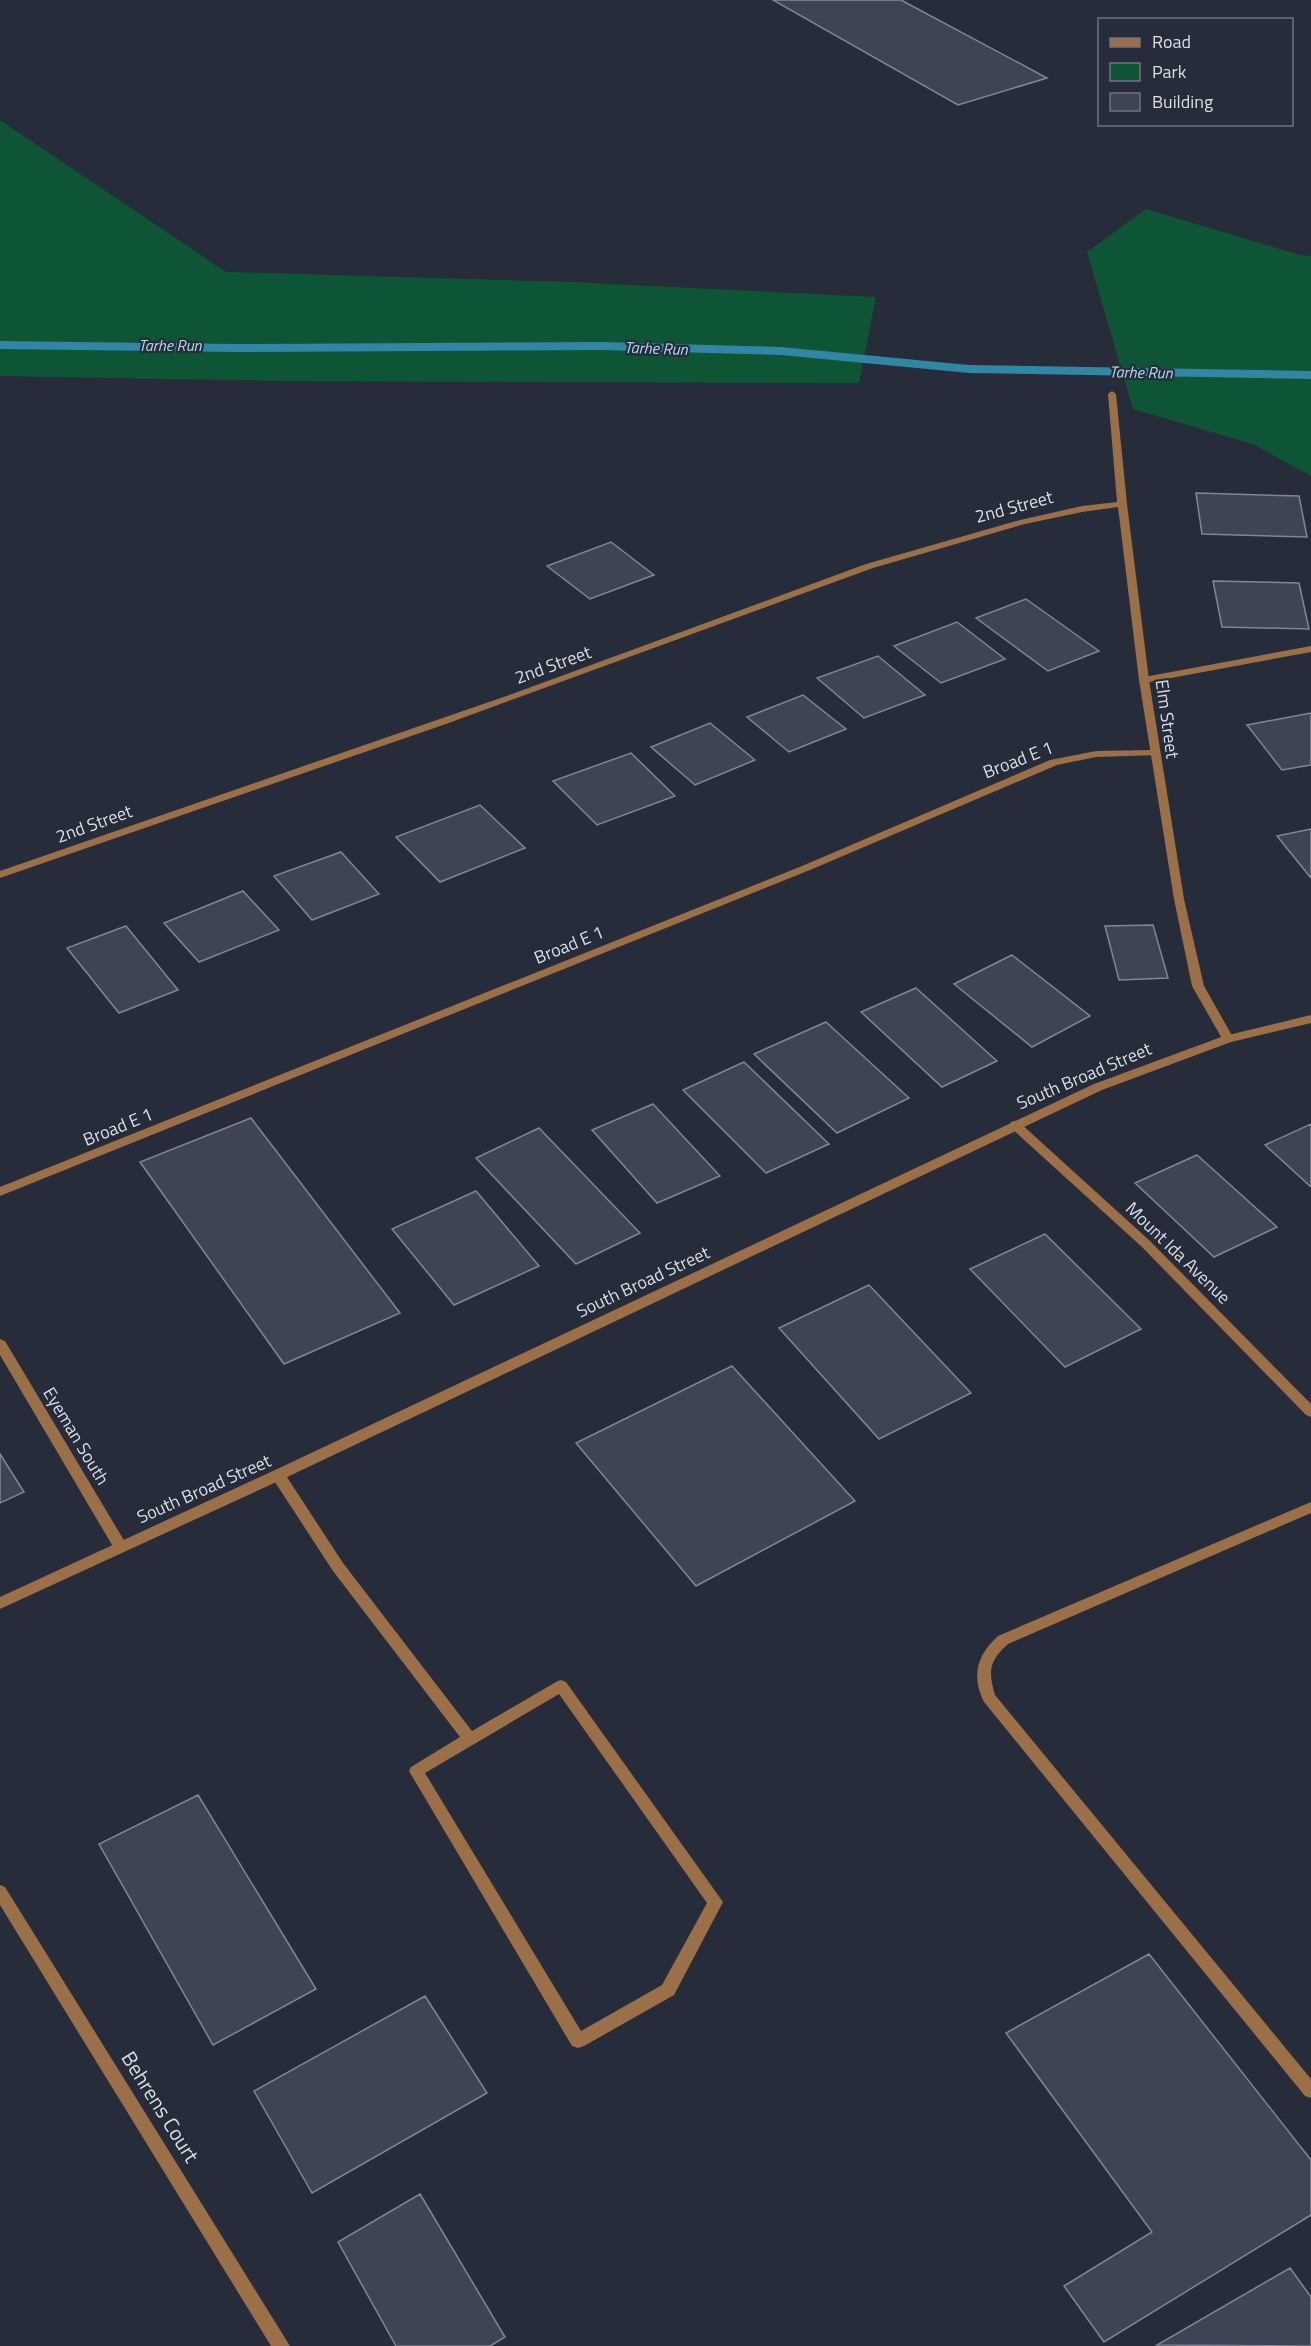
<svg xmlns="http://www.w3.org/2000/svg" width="1311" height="2346" viewBox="0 0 1311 2346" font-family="'Titillium Web',sans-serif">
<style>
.green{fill:#0d5535}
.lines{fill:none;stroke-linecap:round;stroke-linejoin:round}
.stream{fill:#3186a4;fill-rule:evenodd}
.building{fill:#3f4454;stroke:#808697;stroke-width:1.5}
.service{fill:#9b6f47;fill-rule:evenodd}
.minor{fill:#9b6f47;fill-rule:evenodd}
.tertiary{fill:#9b6f47;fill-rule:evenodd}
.labels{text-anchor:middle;stroke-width:4.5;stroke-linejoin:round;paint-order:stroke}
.far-water-label{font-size:16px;font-style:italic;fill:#acddf1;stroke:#272c3a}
.street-label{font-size:18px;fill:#dadee7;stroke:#272c3a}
.near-street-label{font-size:21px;fill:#dadee7;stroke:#272c3a}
</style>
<rect width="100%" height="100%" fill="#272c3a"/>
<path class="green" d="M0,120L226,272L569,282L876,297L859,383L290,381L0,376Z
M1146,209L1300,255L1311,256V476L1252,444L1133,409L1087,252Z"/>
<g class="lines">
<path class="stream" d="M0,341L235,344L601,342L781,347L969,365L1311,371V379L969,373L781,355L601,350L235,352L0,349Z"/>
</g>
<path class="building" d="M773,0H901L1047,78L958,105Z
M1196,493L1299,496L1307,537L1202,534Z
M611,542L654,575L590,599L547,566Z
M1213,581L1299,583L1309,629L1222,627Z
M1026,599L1099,651L1048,671L976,618Z
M957,622L1005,659L941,683L894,646Z
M878,656L925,695L864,718L817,678Z
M803,695L846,729L789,752L747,717Z
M1311,713V765L1282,770L1247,725Z
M710,723L755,760L695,785L651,747Z
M631,753L675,796L597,825L553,781Z
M480,805L525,848L440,882L396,837Z
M1311,829V878L1277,836Z
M341,852L379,894L312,920L274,876Z
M243,891L279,930L199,962L164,923Z
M1153,925L1168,978L1119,980L1105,926Z
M126,926L178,990L119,1013L67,948Z
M1012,955L1090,1016L1032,1047L954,984Z
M916,988L997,1061L942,1087L861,1012Z
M826,1022L909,1098L837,1133L754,1054Z
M744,1062L829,1144L766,1173L683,1090Z
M653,1104L720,1176L657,1203L592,1130Z
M251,1118L400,1313L284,1364L140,1162Z
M1311,1124V1187L1265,1145Z
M539,1128L640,1233L576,1264L476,1158Z
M1197,1155L1277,1227L1214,1257L1135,1183Z
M476,1191L539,1266L454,1305L392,1229Z
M1045,1234L1141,1329L1065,1367L970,1269Z
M869,1285L971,1393L879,1439L779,1328Z
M732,1366L855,1501L696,1586L576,1443Z
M0,1454L24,1492L0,1503Z
M198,1795L316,1989L213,2045L99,1844Z
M1149,1954L1311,2160V2215L1104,2342L1064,2286L1152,2232L1006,2033Z
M425,1996L487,2093L312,2193L254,2091Z
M420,2194L505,2337L490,2346H396L338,2242Z
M1290,2268L1311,2297V2346L1157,2345Z"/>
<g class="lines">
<path class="service" d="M1311,646V652L1144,683L1139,680L1144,677Z
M1154,750L1159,753L1158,755L1096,757L1057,765L810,870L0,1196V1187L802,866L1050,760L1096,751Z
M278,1470L283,1471L343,1563L472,1731L556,1682L561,1680L566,1682L723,1902L674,1995L584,2046L578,2048L572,2046L409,1771L411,1767L460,1737L333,1571L273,1479L271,1475L273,1471ZM559,1694L707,1903L662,1985L581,2031L425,1773Z
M1311,1502V1513L1008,1644C989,1661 988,1671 995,1695L1311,2079V2098L1305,2096L984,1702C971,1676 977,1655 998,1636Z"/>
<path class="minor" d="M1112,391L1116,394L1127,504L1149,680L1184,899L1204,986L1234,1039L1232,1042H1224L1192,986L1174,899L1139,680L1118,507L1082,512L1025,524L873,568L446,724L0,878V871L512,694L866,564L1020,520L1082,506L1117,502L1108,394Z
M1015,1121L1019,1122L1150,1241L1311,1404V1417L1306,1415L1142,1247L1011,1128L1009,1125L1011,1122Z
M0,1339L5,1341L125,1542L127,1546L125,1550L120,1551L115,1550L0,1355Z
M0,1885L5,1887L290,2346H271L0,1905Z"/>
<path class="tertiary" d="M1311,1015V1023L1231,1042L1102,1090L283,1479L0,1609V1597L273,1471L1094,1084L1224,1036Z"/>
</g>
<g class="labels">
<g class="far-water-label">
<text x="170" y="351">Tarhe Run</text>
<text transform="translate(656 348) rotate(2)" y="6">Tarhe Run</text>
<text transform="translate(1141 372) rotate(1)" y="6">Tarhe Run</text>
</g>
<g class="street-label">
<text transform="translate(1014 507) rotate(-15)" y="6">2nd Street</text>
<text transform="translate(553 665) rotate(-20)" y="6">2nd Street</text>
<text transform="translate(1167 719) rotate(82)" y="6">Elm Street</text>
<text transform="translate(1018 760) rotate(-21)" y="6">Broad E 1</text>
<text transform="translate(94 824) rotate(-20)" y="6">2nd Street</text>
<text transform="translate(569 945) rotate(-22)" y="6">Broad E 1</text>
<text transform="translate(1084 1076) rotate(-23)" y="6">South Broad Street</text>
<text transform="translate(118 1127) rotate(-22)" y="6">Broad E 1</text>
<text transform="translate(1178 1253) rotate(44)" y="6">Mount Ida Avenue</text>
<text transform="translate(643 1282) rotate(-25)" y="6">South Broad Street</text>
<text transform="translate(76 1436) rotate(59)" y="6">Eyeman South</text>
<text transform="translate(204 1489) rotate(-24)" y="6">South Broad Street</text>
</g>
<g class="near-street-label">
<text transform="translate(160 2107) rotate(58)" y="7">Behrens Court</text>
</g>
</g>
<rect x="1098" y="18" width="195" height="108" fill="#272c3a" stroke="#6f737f" stroke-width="1.5"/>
<rect x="1110" y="38" width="30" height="9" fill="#9b6f47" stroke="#6f737f" stroke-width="1.5"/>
<text x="1152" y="48" font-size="18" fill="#dadee7">Road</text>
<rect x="1110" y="63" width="30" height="18" fill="#0d5535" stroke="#6f737f" stroke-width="1.5"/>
<text x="1152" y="78" font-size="18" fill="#dadee7">Park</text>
<rect x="1110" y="93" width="30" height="18" fill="#3f4454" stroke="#6f737f" stroke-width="1.5"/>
<text x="1152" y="108" font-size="18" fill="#dadee7">Building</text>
</svg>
